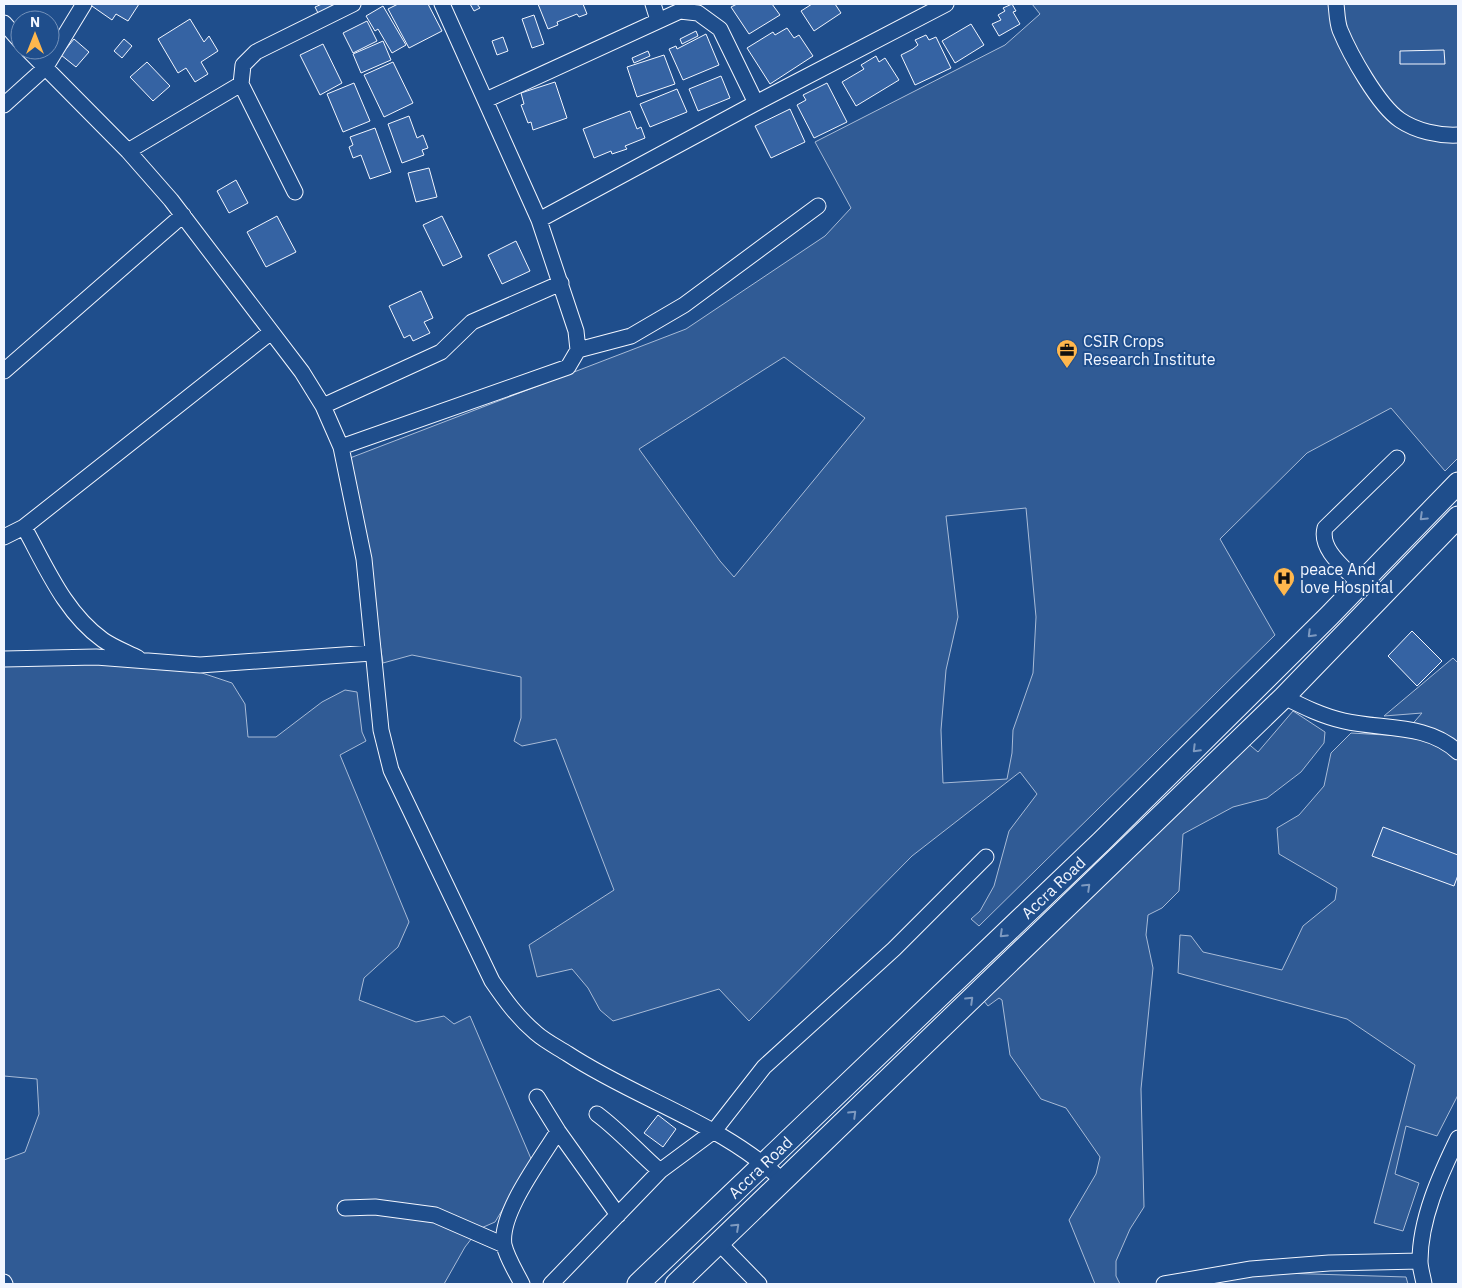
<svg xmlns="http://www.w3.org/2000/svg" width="1462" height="1288" viewBox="0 0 1462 1288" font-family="'IBM Plex Sans',sans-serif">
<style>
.built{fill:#305b95;stroke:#a8bbd7;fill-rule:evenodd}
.building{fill:#3563a3;stroke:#f2f6ff}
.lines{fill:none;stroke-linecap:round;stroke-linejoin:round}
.minor-casing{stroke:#f2f6ff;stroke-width:17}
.highway-casing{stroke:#f2f6ff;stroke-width:23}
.minor{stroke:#1f4e8c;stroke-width:15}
.highway{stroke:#1f4e8c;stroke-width:21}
.oneway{stroke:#7e9ac0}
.labels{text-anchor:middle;stroke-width:4;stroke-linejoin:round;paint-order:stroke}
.poi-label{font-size:16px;fill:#f2f6ff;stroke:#1f4e8c;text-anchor:start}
.street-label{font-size:16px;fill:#f2f6ff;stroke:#1f4e8c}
</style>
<rect width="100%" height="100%" fill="#1f4e8c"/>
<path class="built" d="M1032,4H1458V458L1445,471L1391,408L1307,453L1220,539L1275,635L979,926L971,919L980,911L994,886L1009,831L1037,794L1020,772L912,856L749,1021L719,989L613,1021L600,1010L588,988L572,969L537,977L529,945L614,890L556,739L522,746L514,741L521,718V677L412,655L383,663L350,458L686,329L825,236L851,208L815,142L1005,45L1040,14ZM784,357L865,418L734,577L720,561L639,449ZM1026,508L1036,617L1033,673L1013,730L1012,753L1007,779L943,783L941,730L946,670L958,617L946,516Z
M1453,658L1458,663V1095L1437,1136L1406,1126L1395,1174L1419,1183L1403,1231L1374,1223L1415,1065L1347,1019L1178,973L1180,935L1191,936L1203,952L1282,970L1303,926L1335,900L1337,888L1279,854L1277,828L1299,815L1324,786L1331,753L1351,733L1402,736L1422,713L1384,716Z
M80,662L199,672L232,683L245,704L248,737H276L322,702L345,690L357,692L362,732L366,741L340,755L409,922L398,947L364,978L359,1000L416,1022L444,1016L454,1024L470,1016L532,1161L495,1222L479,1229L465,1247L444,1284H11L4,1273V1160L25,1152L39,1114L37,1079L4,1076V663Z
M1293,711L1325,732L1324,743L1301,772L1267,798L1233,807L1183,834L1179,891L1162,908L1148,915L1146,935L1153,968L1141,1089L1144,1207L1130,1229L1116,1261V1276L1120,1284H1095L1069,1220L1096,1174L1100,1157L1066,1108L1041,1099L1010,1055L1002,1000L999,998L988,1006L980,996L1245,741L1258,752Z
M1251,1272L1406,1277L1408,1284H1187Z"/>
<path class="building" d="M89,4H139L128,21L116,14L112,20Z
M322,4H334L337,9L320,17L315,7Z
M398,4H428L442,31L409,48L388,9Z
M470,4H477L480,8L474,11Z
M538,4H583L587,14L579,17L577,14L557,22L558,25L548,29Z
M737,4H772L780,15L749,34L731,7Z
M812,4H835L841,13L814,31L801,11Z
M1012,4L1016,11L1013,12L1020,24L999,36L992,24L1001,20L998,15L1005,11L1003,8Z
M383,6L406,45L392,53L378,29L375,31L366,16Z
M534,15L544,44L532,48L522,19Z
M190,19L204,42L209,36L218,51L201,62L208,74L195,82L186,68L178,73L158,39Z
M367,21L377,41L353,53L343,33Z
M971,24L984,45L955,63L942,41Z
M787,28L794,38L799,35L813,56L770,84L747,48L773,32L775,35Z
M696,31L698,36L682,44L680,39Z
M706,34L719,65L683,80L669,49L676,46L677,49Z
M926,35L929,40L936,37L951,68L915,85L901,55L913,49L918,45L915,40Z
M503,37L508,51L497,55L492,41Z
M74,39L89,52L76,67L61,55Z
M124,39L132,46L122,58L114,51Z
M383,41L391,60L361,73L353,54Z
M323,44L342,83L320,95L300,55Z
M1444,50L1445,64H1400V51Z
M648,51L650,56L634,63L632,58Z
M664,55L675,84L637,97L627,67Z
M876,56L879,62L885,58L899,80L856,106L842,82L864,69L861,65Z
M147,62L170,86L153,101L130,77Z
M393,62L413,103L384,117L364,75Z
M721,76L730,98L698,111L689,89Z
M555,82L567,118L533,130L531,122L528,123L521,105L524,104L521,93Z
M354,83L370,121L343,132L327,94Z
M827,83L847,122L814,138L797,105L806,100L803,95Z
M677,89L687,112L650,127L640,104Z
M790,109L805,142L771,158L755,126Z
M630,111L637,129L641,127L645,138L625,146L627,149L612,154L611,151L594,158L583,129Z
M409,116L417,138L423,135L428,148L422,150L424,155L402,163L388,124Z
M375,128L391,172L370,179L361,155L353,158L349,147L353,145L350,137Z
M429,168L437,197L416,202L408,173Z
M236,180L248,203L229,213L217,191Z
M277,216L296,252L266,267L247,232Z
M442,216L462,257L443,266L423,225Z
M516,241L530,271L502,284L488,255Z
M421,291L433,318L424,322L430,333L413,341L410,335L404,338L389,306Z
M1412,631L1442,661L1417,686L1388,656Z
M1383,827L1458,855V875L1454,886L1372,856Z
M658,1115L676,1129L663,1147L644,1133Z"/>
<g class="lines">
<g class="minor-casing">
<path id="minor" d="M653,4L658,20
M1336,4C1337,12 1337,22 1340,30C1350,54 1378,105 1400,120C1416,131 1439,136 1458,135
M4,23L20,41
M28,50L128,151L171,200L302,372L323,406L341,447L364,559L381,730L391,770L492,981C505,1000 518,1018 536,1033C545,1041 557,1047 568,1054C638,1100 722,1123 784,1182
M486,100L680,11L698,13L720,29L756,103
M4,105L45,68L84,4
M128,151L241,84
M295,192L241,84L243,65L256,52L353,4
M539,220L756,103L946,4
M578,350L631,336L684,305L818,206
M4,371L183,215
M323,406L441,352L472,322L561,283
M341,447L568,367L578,350L576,331L539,220L442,4
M24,527C46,567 65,613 103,640C113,647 126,652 138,658
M4,537L24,527L271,332
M1360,584C1346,569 1319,550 1325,528L1397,458
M4,659L96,657L200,665L372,653
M1284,697C1304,707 1322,716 1344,721C1383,730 1427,723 1458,752
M537,1097L558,1131L618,1215
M597,1114C620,1131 638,1152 660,1171
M345,1208L375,1207L435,1215L504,1245
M719,1243L759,1284
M4,1282L5,1284
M522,1284C516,1272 507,1258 504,1245C499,1213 542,1158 558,1131
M551,1284L660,1171L714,1131L764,1067L894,949L986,857
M1164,1284L1251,1269L1329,1263L1420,1261
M1424,1284C1423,1277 1420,1268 1420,1261C1420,1219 1440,1175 1458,1138"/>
</g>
<g class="highway-casing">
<g id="highway">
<path id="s1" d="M638,1284L1101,842L1329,616L1458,483"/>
<path d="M676,1284L1284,697L1458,517"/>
</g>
</g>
<use href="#minor" class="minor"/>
<use href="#highway" class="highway"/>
</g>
<defs><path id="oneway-chevron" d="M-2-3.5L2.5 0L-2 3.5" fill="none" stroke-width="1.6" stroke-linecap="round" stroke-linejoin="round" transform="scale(1.25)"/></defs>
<g class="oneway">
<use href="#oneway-chevron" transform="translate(1423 517) rotate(136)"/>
<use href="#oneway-chevron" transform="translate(1311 634) rotate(135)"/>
<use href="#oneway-chevron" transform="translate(1196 749) rotate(135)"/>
<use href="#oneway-chevron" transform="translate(1087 887) rotate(-44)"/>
<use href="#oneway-chevron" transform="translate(1003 934) rotate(136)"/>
<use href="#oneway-chevron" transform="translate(970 1000) rotate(-44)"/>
<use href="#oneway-chevron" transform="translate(853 1114) rotate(-44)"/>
<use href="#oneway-chevron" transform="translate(736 1227) rotate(-43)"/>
</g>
<defs>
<g id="office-pin" transform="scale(1.125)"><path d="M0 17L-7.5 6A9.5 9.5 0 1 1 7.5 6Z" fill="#ffb74d" stroke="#1f4e8c"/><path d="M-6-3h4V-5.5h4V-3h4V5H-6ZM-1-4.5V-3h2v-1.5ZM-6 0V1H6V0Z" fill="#111"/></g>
<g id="hospital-pin" transform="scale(1.125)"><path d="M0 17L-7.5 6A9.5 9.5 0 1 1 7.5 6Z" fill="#ffb74d" stroke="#1f4e8c"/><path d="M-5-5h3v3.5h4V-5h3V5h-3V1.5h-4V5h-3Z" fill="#111"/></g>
</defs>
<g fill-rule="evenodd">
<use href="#office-pin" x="1067" y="350"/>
<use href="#hospital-pin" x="1284" y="578"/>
</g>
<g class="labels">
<g class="poi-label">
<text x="1083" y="347">CSIR Crops<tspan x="1083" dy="18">Research Institute</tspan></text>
<text x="1300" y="575">peace And<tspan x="1300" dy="18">love Hospital</tspan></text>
</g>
<g class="street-label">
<text dy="6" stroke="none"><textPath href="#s1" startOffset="574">Accra Road</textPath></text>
<text dy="6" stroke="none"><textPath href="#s1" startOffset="169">Accra Road</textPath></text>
</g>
</g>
<rect width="1462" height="1288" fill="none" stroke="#f2f6ff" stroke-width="10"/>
<g transform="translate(35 35)"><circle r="24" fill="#1f4e8c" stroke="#7391ba"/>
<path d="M0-4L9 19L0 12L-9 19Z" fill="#ffb74d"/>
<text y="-8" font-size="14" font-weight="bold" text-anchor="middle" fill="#f2f6ff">N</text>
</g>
</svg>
